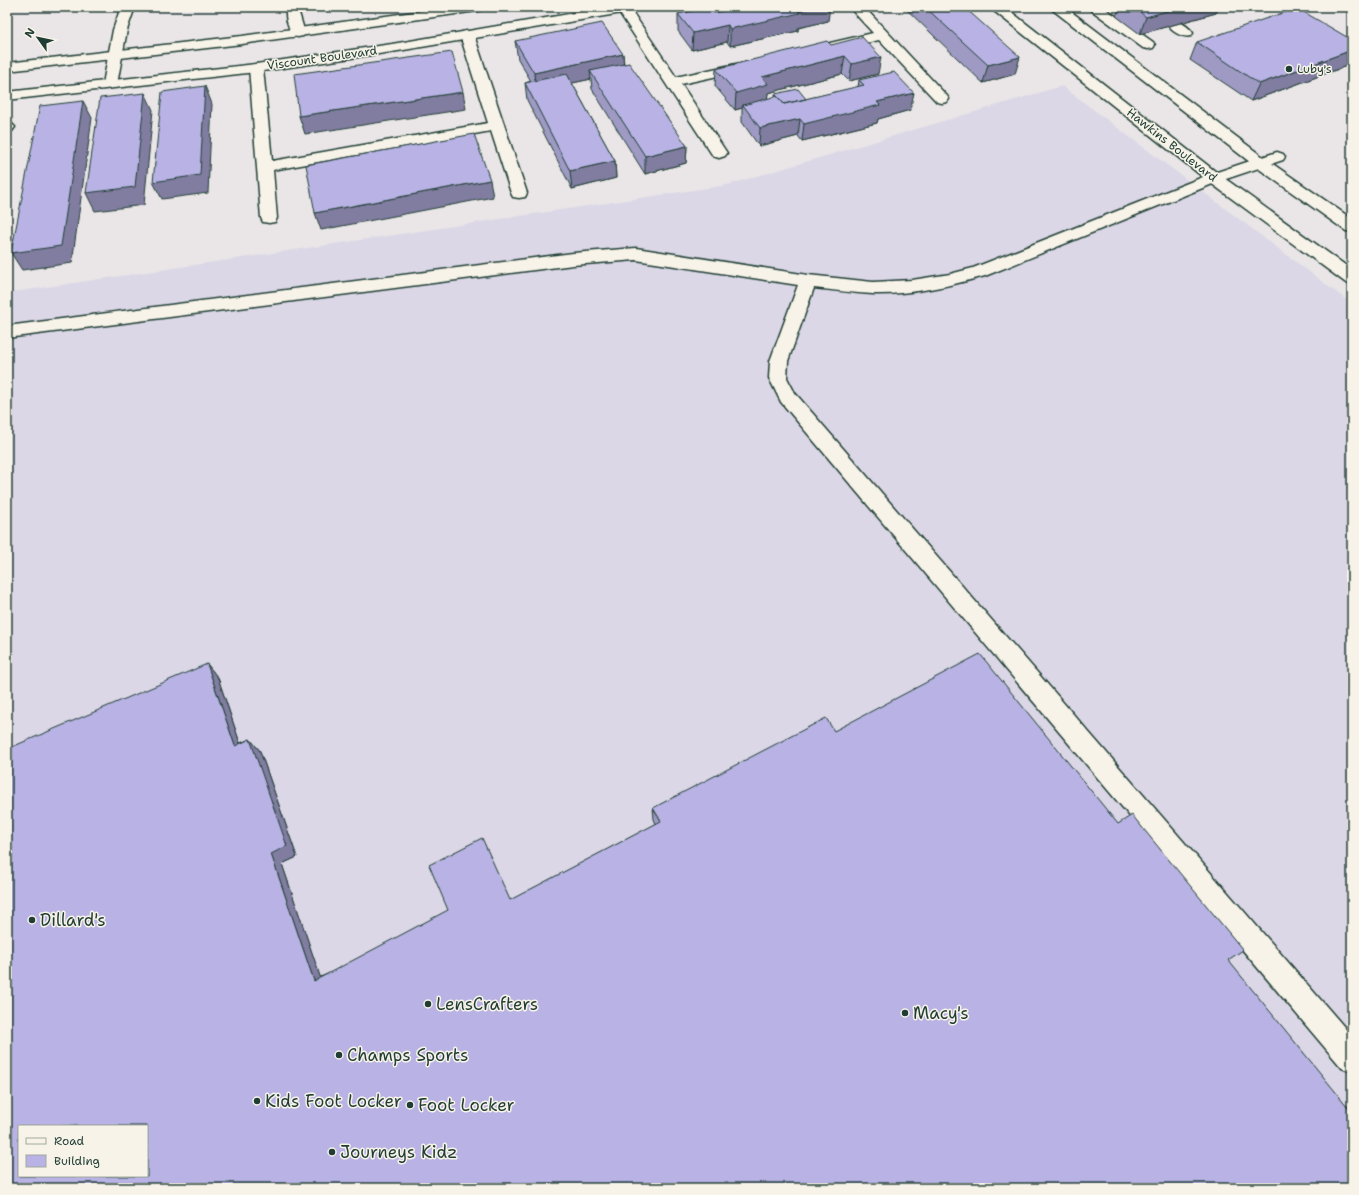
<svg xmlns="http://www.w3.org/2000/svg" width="1359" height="1195" viewBox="0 0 1359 1195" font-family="'Shantell Sans',sans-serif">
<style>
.built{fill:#dbd7e6;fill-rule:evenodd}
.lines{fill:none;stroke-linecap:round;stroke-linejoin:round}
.minor-casing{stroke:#1f3d34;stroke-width:3}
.major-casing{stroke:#1f3d34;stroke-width:3}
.minor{fill:#f7f3e8;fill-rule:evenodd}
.major{fill:#f7f3e8;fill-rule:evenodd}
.wall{fill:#9e9ac4;stroke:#1f3d34}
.shaded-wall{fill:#817da0;stroke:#1f3d34}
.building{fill:#b8b3e4;stroke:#1f3d34;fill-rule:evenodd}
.poi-dot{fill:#1f3d34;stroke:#f7f3e8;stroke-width:1.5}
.labels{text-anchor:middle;stroke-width:3;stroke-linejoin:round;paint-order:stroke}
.far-street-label{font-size:12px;fill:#1f3d34;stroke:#f7f3e8}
.far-poi-label{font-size:12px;fill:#1f3d34;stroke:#f7f3e8;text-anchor:start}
.near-poi-label{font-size:17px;fill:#1f3d34;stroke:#f7f3e8;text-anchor:start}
</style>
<rect width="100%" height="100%" fill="#eae6e7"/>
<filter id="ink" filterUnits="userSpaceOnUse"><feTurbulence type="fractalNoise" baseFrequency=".025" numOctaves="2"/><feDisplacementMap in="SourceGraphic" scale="8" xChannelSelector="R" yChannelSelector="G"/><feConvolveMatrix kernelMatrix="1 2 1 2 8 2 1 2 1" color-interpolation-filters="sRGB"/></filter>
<g filter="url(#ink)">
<path class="built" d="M1062,86L1352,304V1188H7V293L727,185ZM19,1126H147V1176H19Z"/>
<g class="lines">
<g class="minor-casing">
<path id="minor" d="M121,7H135L127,30L117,84L115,87L110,88L105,87L103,84L113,30Z
M287,7H301L299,13L305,33L303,36L298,37L293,36C288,28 284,15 287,7Z
M619,7H629L676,77L745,62L750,63L752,66L750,69L681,84L727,153L725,156L719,158L713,156L617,9Z
M849,7H864L947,96L949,99L947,102L942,103L937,102L879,40L835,50L830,49L828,46L830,43L873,33Z
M1087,7H1103L1153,42L1155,45L1153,48L1148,49L1143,48Z
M1174,20C1181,22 1189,27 1193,33L1191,36C1182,38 1172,32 1167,24L1169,21Z
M467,31L472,32L474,35L527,193L525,197L519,198L513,197L511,193L491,131L273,170L277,218L275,222L269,223L263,222L261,218L249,68L251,65L256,64L261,65L263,68L272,161L488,123L460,35L462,32Z
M7,122L12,124L15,127L12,131L7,133Z
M1277,152L1283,154L1285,157L1283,160L1220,181L985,276C949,286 911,295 873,294C853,293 834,290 814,288L788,361L787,378L795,393L1352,1036V1072L1342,1068L781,402L769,378L770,361L798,285L636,260L573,265L7,338V326L573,253L636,248L808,275L873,282L912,280L950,274L973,268L1208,175Z"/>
</g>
<g class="major-casing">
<path id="major" d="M450,7H484L482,10L477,11L242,44L7,71V63L242,36Z
M610,7H641L639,10L634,11L392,52L256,72L7,100V92L256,64L392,44Z
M989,7H1005L1220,175L1352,270V285L1346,283L1208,181Z
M1049,7H1065L1267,160L1352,219V232L1346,231L1255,166Z"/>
</g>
<use href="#minor" class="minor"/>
<use href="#major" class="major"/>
</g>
<path class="wall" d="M904,7H964L1015,74L983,83Z
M1120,7H1219L1216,13L1140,34L1116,16Z
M696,8L714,13L828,21L798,28V31L730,46L727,42L692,50L678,31V14L696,10Z
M515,41L623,54L624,64L687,146L686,163L645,174L592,89L591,79L572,83L615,161L616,178L572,189L527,100L525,83L531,81L518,59Z
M1197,42L1352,64L1251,101L1190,60Z
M831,45L878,74L849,81L842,74L768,93L767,99L775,97V94L806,99L858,87L859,80L910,110L878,119L877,123L802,141L798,136L759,146L742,122V108L735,110L715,86L716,69Z
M207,664L218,678L240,743L250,739L260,751L297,857L282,864L320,977L511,900L656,824L654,819L653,808L834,731L1118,824L1243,950L7,1188Z"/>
<path class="shaded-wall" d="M815,7H830L828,21L798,28V31L730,46V29L798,11Z
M1181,7H1219L1216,13L1140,34L1146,17Z
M728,25L727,42L692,50L693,33Z
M1352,50V64L1251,101L1259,84Z
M623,54L624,71H590L591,79L536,91L534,73Z
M845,56L842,74L768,93L767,102L743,105L742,108L735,110L736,93L762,77Z
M881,57L878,74L849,81L852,64Z
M1020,57L1015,74L983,83L988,65Z
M205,86L212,104L208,193L162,199L153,182Z
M463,92L466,109L305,134L299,116Z
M145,93L153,110L144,205L95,211L86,193Z
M914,93L910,110L878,119L877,123L802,141L804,124L877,102Z
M83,101L92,118L72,263L22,270L11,253Z
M800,119L798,136L759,146L760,128Z
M687,146L686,163L645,174V156Z
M615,161L616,178L572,189L570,171Z
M490,180L493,197L321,230L315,213Z
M207,664L218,678L245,758L235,746Z
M250,739L260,751L297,857L282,864L324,988L314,981L271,854Z"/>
<path class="building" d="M700,7H709L714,13L741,7H815L798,11L800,13L730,29L728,25L693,33L678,14L697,10L696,8Z
M925,7H964L1020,57L988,65Z
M1134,7H1181L1146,17Z
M1297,8L1352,40V50L1259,84L1197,42Z
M602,23L623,54L534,73L515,41Z
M862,37L881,57L852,64L845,56L762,77L768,84L736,93L716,69L827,41L831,45Z
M452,52L463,92L299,116L294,74Z
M629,63L687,146L645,156L590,71Z
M894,72L914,93L877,102L880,105L804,124L800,119L760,128L743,105L777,96L784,104L864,85L859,80Z
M567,74L615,161L570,171L525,83Z
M205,86L200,175L153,182L162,92Z
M798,89L806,99L784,104L775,94Z
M145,93L135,187L86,193L100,98Z
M83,101L61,246L11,253L40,106Z
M474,134L490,180L315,213L306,165Z
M980,654L1118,824L1132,815L1243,950L1228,960L1352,1112V1181L1344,1188H7V749L207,664L235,746L250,739L287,846L271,854L314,981L448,910L429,865L482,838L510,900L661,821L653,808L826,718L834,731ZM19,1126H147V1176H19Z"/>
</g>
<g class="poi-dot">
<circle cx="1289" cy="69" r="4"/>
<circle cx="32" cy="920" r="4"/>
<circle cx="428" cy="1004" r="4"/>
<circle cx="905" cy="1013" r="4"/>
<circle cx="339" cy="1055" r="4"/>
<circle cx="257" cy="1101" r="4"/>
<circle cx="410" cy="1105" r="4"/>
<circle cx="332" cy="1152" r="4"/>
</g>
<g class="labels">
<g class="far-street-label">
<text transform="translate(322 58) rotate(-8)" y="4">Viscount Boulevard</text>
<text transform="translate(1172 145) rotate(38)" y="4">Hawkins Boulevard</text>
</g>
<g class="far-poi-label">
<text x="1297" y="73">Luby's</text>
</g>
<g class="near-poi-label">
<text x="40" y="926">Dillard's</text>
<text x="436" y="1010">LensCrafters</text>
<text x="913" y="1019">Macy's</text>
<text x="347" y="1061">Champs Sports</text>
<text x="265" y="1107">Kids Foot Locker</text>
<text x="418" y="1111">Foot Locker</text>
<text x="340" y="1158">Journeys Kidz</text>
</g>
</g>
<rect width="1359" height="1195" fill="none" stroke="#f7f3e8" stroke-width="24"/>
<rect x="12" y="12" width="1335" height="1171" fill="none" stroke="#1f3d34" stroke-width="1.5" filter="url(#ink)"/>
<rect x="18" y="1125" width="130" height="52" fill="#f7f3e8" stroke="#a1aaa0"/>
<rect x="26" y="1138" width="20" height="6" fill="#f7f3e8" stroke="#a1aaa0"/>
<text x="54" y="1145" font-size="12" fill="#1f3d34">Road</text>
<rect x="26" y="1155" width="20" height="12" fill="#b8b3e4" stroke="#a1aaa0"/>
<text x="54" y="1165" font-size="12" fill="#1f3d34">Building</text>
<g transform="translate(38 38) rotate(303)" stroke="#f7f3e8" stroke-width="3" paint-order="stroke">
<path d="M0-3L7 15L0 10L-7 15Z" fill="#1f3d34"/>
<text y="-6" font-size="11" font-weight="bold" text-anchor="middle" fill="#1f3d34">N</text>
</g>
</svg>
